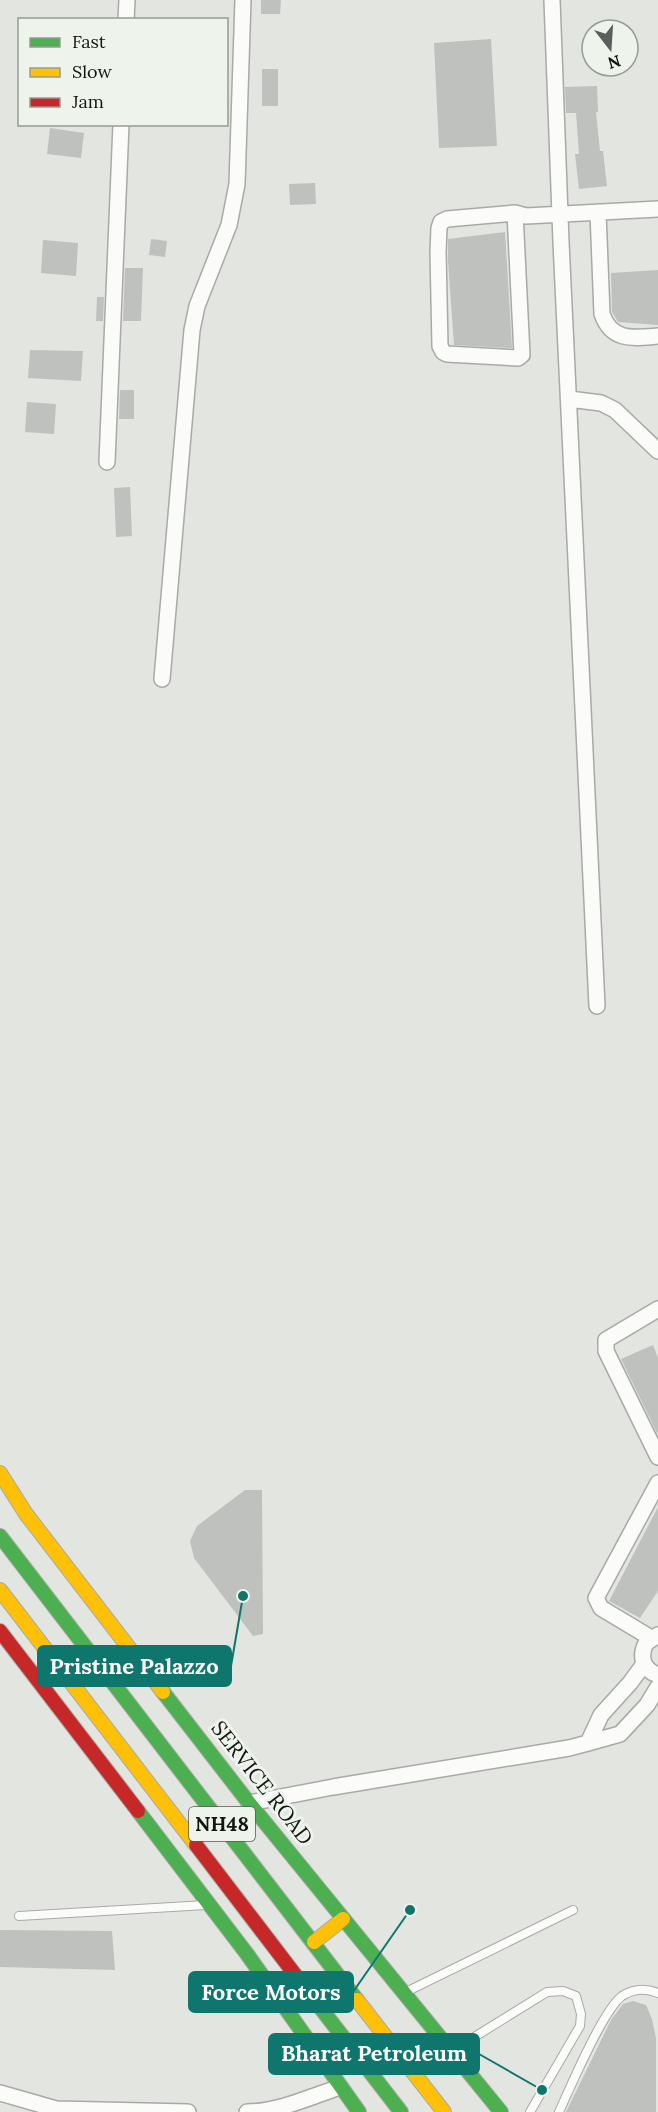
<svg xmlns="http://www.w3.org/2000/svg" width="658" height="2112" viewBox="0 0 658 2112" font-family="Lora,serif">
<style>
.building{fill:#bfc1be}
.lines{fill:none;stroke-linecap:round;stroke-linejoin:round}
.lane-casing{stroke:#a8aaa6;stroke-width:10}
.street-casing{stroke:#a8aaa6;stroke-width:18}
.fast-casing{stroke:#a8aaa6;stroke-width:16}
.slow-casing{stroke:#a8aaa6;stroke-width:16}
.jam-casing{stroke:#a8aaa6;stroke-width:16}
.lane{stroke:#fbfbfa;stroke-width:8}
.street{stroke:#fbfbfa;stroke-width:15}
.fast{stroke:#4caf50;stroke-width:14}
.slow{stroke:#ffc107;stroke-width:14}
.jam{stroke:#c62828;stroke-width:14}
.labels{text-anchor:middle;stroke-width:6;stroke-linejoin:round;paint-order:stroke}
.shield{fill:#eef4ec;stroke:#555954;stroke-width:1.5}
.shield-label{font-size:20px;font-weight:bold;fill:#141613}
.street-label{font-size:21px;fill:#141613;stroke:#eef4ec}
.leader{fill:none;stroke:#0f766e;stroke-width:2}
.callout-dot{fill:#0f766e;stroke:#eef4ec;stroke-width:2}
.callout{fill:#0f766e;stroke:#0f766e;stroke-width:2}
.callout-label{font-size:22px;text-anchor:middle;font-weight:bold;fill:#fff}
</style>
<rect width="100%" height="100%" fill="#e2e5e0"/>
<path class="building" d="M261,0H281L280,14H261Z
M491,39L497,146L439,148L434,43Z
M262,69H278V106H262Z
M597,86L598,112H596L600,151H603L607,186L579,189L575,154H579L576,113H566L565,87Z
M50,128L84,133L81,158L47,154Z
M315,183L316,204L290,205L289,184Z
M505,232L512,348L454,345L448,261V239Z
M151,239L167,241L165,257L149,255Z
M43,240L78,243L76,276L41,273Z
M125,268H143L141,321H123Z
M658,270V325L618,322L612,312L611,273Z
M97,297H104L103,321H96Z
M30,350L83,351L81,381L28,378Z
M120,390H134V419H119Z
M27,402L56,404L54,434L25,432Z
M130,487L132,536L116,537L114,488Z
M653,1345L658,1358V1435L621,1359Z
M245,1490H262L263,1634L253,1636L194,1558L190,1541L197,1526Z
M658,1507V1591L640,1618L609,1601Z
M0,1930L112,1931L115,1970L0,1967Z
M633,2001L646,2005L652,2019L656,2038V2112H566L611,2020L623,2004Z"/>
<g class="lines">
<g class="lane-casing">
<path id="lane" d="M19,1916L206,1905
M408,1991L573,1910
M455,2049L547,1992L563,1991L576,1996L581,2014L580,2026L530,2112
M559,2112C570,2088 603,2010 622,1996C633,1989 646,1988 658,1993"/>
</g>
<g class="street-casing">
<path id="street" d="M552,0L561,242L597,1006
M126,20L127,0
M598,212L602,314C612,342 633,338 658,336
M515,213L522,355L518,358L447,354L443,352L440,346L438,252L439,228L441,222L447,219L515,213L526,216L658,209
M569,399L601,403L615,410L658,451
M107,462L121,124
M162,679L192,330L197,306L229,225L237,184L243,0
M658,1309L606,1340V1351L658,1457
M658,1635L646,1643C639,1657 643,1670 658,1675
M651,1638L601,1608L596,1598L658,1483
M644,1664L630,1683L601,1715L588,1743L620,1734L647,1705L658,1687
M249,1803L333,1787L569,1748L588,1743
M0,2093L56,2109L188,2112
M247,2112C278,2112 310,2097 340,2087"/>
</g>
<g class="fast-casing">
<path id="fast" d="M0,1536L357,2000
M163,1692L249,1803L501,2112
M138,1811L247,1954L359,2112
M316,2002L401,2112"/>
</g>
<g class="slow-casing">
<path id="slow" d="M0,1473L26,1514L163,1692
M0,1590L196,1845
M314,1942L343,1919
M357,2000L444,2112"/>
</g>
<g class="jam-casing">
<path id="jam" d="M0,1631L138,1811
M196,1845L316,2002"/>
</g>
<use href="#lane" class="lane"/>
<use href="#street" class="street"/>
<use href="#fast" class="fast"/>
<use href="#slow" class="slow"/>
<use href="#jam" class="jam"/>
</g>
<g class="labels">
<rect class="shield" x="189" y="1807" width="66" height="34" rx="4.5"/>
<g class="shield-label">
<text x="222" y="1831">NH48</text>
</g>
<g class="street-label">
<text transform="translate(262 1783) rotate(52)" y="7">SERVICE ROAD</text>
</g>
</g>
<path class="leader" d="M243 1596L231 1666M410 1910L353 1992M542 2090L479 2054"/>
<g class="callout-dot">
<circle cx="243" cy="1596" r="6"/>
<circle cx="410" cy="1910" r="6"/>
<circle cx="542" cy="2090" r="6"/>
</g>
<g class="callout">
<rect x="38" y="1646" width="193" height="40" rx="6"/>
<rect x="189" y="1972" width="164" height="40" rx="6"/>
<rect x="269" y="2034" width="210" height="40" rx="6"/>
</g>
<g class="callout-label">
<text x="134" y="1674">Pristine Palazzo</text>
<text x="271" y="2000">Force Motors</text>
<text x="374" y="2061">Bharat Petroleum</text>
</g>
<rect x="18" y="18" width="210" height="108" fill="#eef4ec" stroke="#979b95" stroke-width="1.5"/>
<rect x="30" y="38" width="30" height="9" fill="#4caf50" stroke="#979b95" stroke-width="1.5"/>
<text x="72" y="48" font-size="18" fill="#141613">Fast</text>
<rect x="30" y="68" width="30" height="9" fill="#ffc107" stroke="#979b95" stroke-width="1.5"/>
<text x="72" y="78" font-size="18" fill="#141613">Slow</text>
<rect x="30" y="98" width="30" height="9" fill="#c62828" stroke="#979b95" stroke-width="1.5"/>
<text x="72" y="108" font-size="18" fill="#141613">Jam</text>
<g transform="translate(610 48) rotate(163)"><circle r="28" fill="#eef4ec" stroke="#979b95" stroke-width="1.5"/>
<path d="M0-4.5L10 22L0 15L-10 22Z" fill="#5c5e5b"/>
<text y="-9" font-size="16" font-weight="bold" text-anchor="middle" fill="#141613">N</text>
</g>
</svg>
